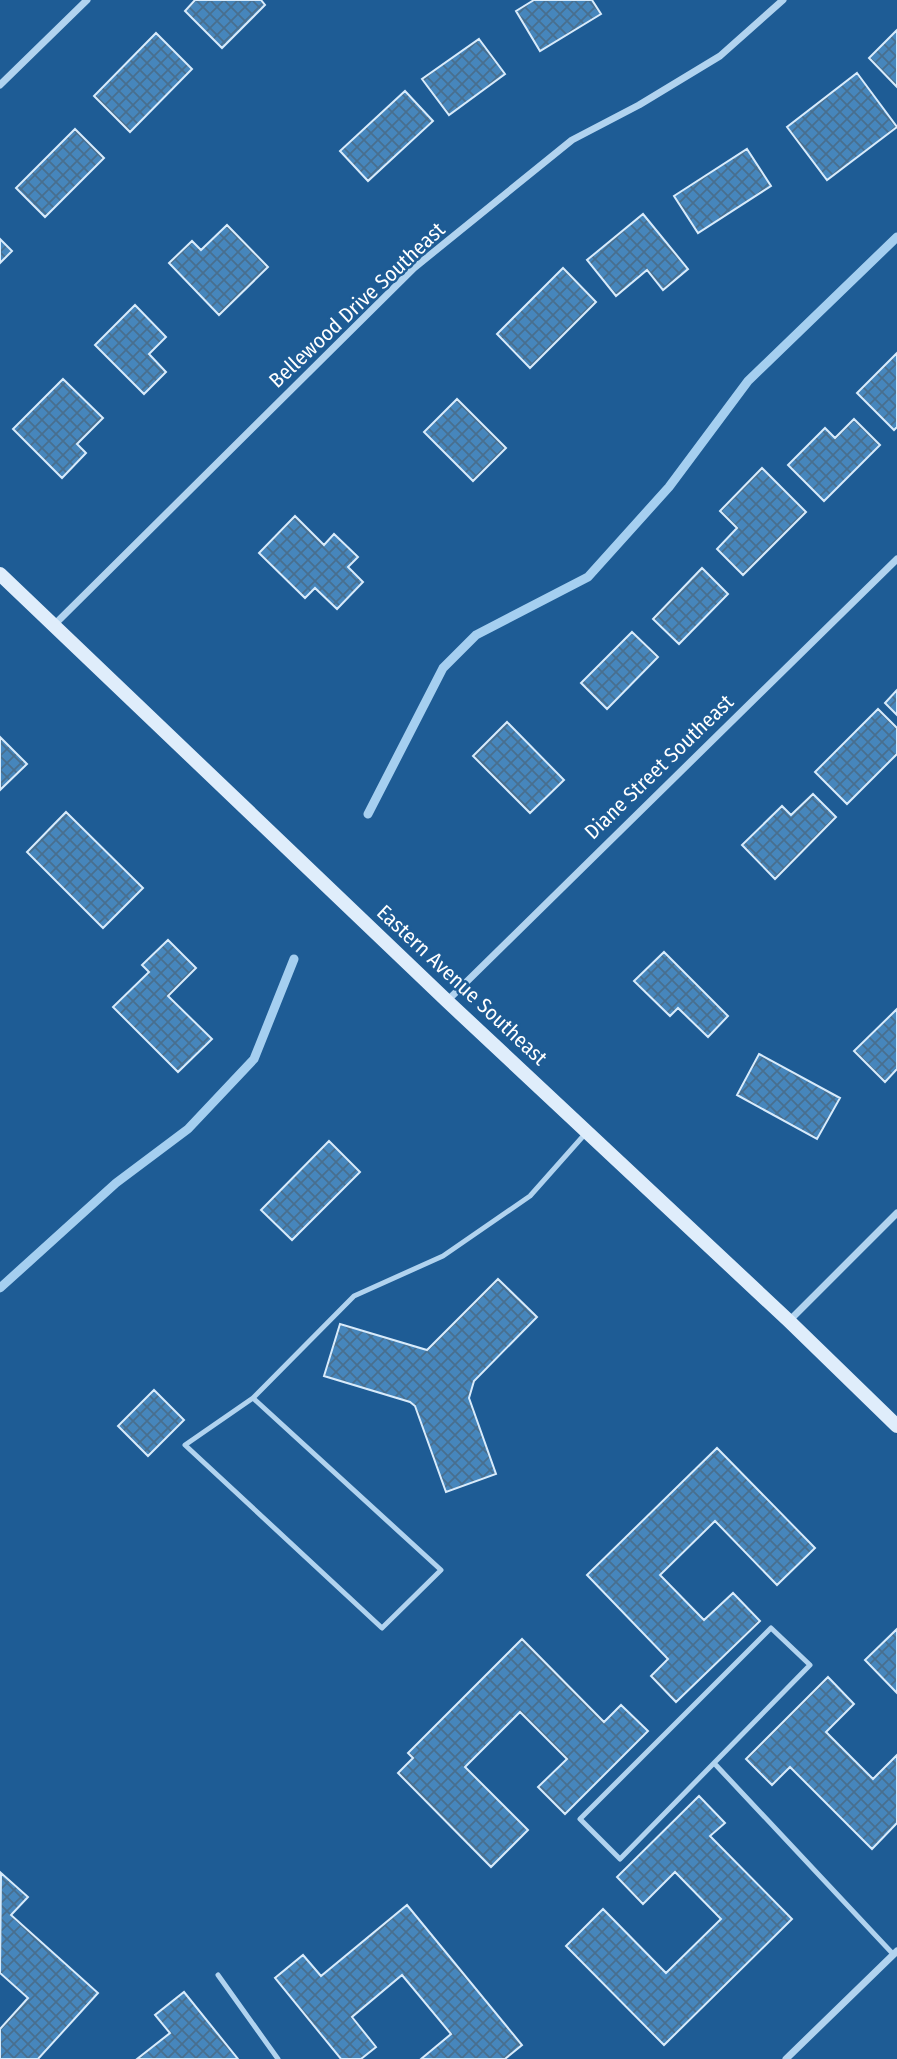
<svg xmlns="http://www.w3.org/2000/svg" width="897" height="2059" viewBox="0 0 897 2059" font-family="'Fira Sans Condensed',sans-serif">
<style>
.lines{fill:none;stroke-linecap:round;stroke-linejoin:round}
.stream{stroke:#a5cff0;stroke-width:9}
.building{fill:url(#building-cross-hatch);stroke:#d8ebfb;stroke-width:2}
.lane{stroke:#b1d3ef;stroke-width:5}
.street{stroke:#b1d3ef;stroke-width:7}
.secondary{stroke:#dfedfb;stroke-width:14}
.labels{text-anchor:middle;stroke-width:5;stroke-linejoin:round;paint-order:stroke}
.street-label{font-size:21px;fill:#fff;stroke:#1e5c95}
</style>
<defs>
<pattern id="building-cross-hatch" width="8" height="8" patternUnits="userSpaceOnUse" patternTransform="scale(1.75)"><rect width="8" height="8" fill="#4686bc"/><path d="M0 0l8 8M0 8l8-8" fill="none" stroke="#486f8f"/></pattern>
</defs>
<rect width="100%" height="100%" fill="#1e5c95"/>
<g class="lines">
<path class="stream" d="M368,814L443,668L476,635L588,577L669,487L748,381L897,237
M0,1288L116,1183L188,1129L254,1059L294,959"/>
</g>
<path class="building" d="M195,0H261L265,5L222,48L185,11Z
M534,0H592L601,14L540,51L516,11Z
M897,30V87L869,58Z
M156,33L192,69L130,132L94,96Z
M479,39L505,74L449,115L422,79Z
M857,73L897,127L827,180L787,127Z
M405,91L433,121L368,181L340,151Z
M75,129L104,158L45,217L16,188Z
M747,149L771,186L698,233L674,196Z
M643,214L688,269L663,290L647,270L616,296L587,260Z
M227,225L268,267L219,315L169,263L192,241L201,250Z
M0,239L12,251L0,263Z
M563,268L596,302L530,368L497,334Z
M135,305L166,337L149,354L166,372L144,394L95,345Z
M897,353V427L894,430L857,393Z
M63,379L103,418L77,444L86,453L62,478L13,429Z
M457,399L506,448L473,481L424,432Z
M854,419L880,445L824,501L788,465L825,428L835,438Z
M762,468L806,512L743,575L717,549L737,528L720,511Z
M295,516L324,545L334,534L358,557L348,567L363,582L337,609L315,588L305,598L259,553Z
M702,568L728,594L679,644L653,619Z
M632,632L658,657L607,709L581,683Z
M897,690V715L885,703Z
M878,709L897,728V754L847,804L815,772Z
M507,722L564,780L530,813L473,756Z
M0,737L27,764L0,790Z
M813,794L836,817L775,879L742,845L782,806L791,815Z
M66,812L143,888L103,928L27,852Z
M168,940L196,968L168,996L212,1039L178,1072L113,1007L149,972L142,965Z
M664,952L728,1016L708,1037L678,1008L670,1016L634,981Z
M897,1009V1069L885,1082L854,1051Z
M759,1054L840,1098L817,1139L737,1095Z
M329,1141L360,1172L292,1240L261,1210Z
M498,1279L537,1317L474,1381L469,1398L496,1474L446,1492L415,1406L410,1402L324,1376L340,1324L427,1350Z
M154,1390L184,1420L148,1456L118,1426Z
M717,1448L815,1548L777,1585L715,1521L660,1575L704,1620L733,1593L760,1621L676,1702L651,1676L668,1659L587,1575Z
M897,1629V1693L865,1660Z
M522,1639L604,1722L621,1705L648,1731L565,1814L538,1787L567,1759L520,1712L465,1767L528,1830L491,1867L398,1773L413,1758L408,1753Z
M828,1677L854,1704L826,1732L873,1779L897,1755V1823L872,1849L790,1767L772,1785L746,1759Z
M699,1796L725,1823L710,1836L792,1919L664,2045L566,1946L603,1909L666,1973L721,1919L675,1872L643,1904L617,1877Z
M1,1873L28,1897L11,1915L98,1993L38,2059H0V2029L28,1998L0,1973Z
M407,1905L522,2045L505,2059H421L451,2034L402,1975L352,2017L376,2047L361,2059H341L275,1978L303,1955L321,1976Z
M184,1992L238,2059H137L170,2033L155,2015Z"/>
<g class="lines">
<path class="lane" d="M253,1398L441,1570L382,1628L185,1445L253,1398L354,1296L443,1256L530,1196L585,1134
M714,1763L810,1665L771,1628L580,1819L620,1859L714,1763L893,1954
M218,1975L278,2059"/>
<path class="street" d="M0,85L87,0
M54,625L414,268L572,140L639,105L720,56L783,0
M447,1001L897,559
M789,1321L897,1213
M786,2059L897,1951"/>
<path class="secondary" d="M0,574L447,1001L789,1321L897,1426"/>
</g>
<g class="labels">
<g class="street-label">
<text transform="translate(357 305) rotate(-43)" y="7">Bellewood Drive Southeast</text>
<text transform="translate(659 767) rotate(-44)" y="7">Diane Street Southeast</text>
<text transform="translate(462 985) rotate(43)" y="7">Eastern Avenue Southeast</text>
</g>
</g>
</svg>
